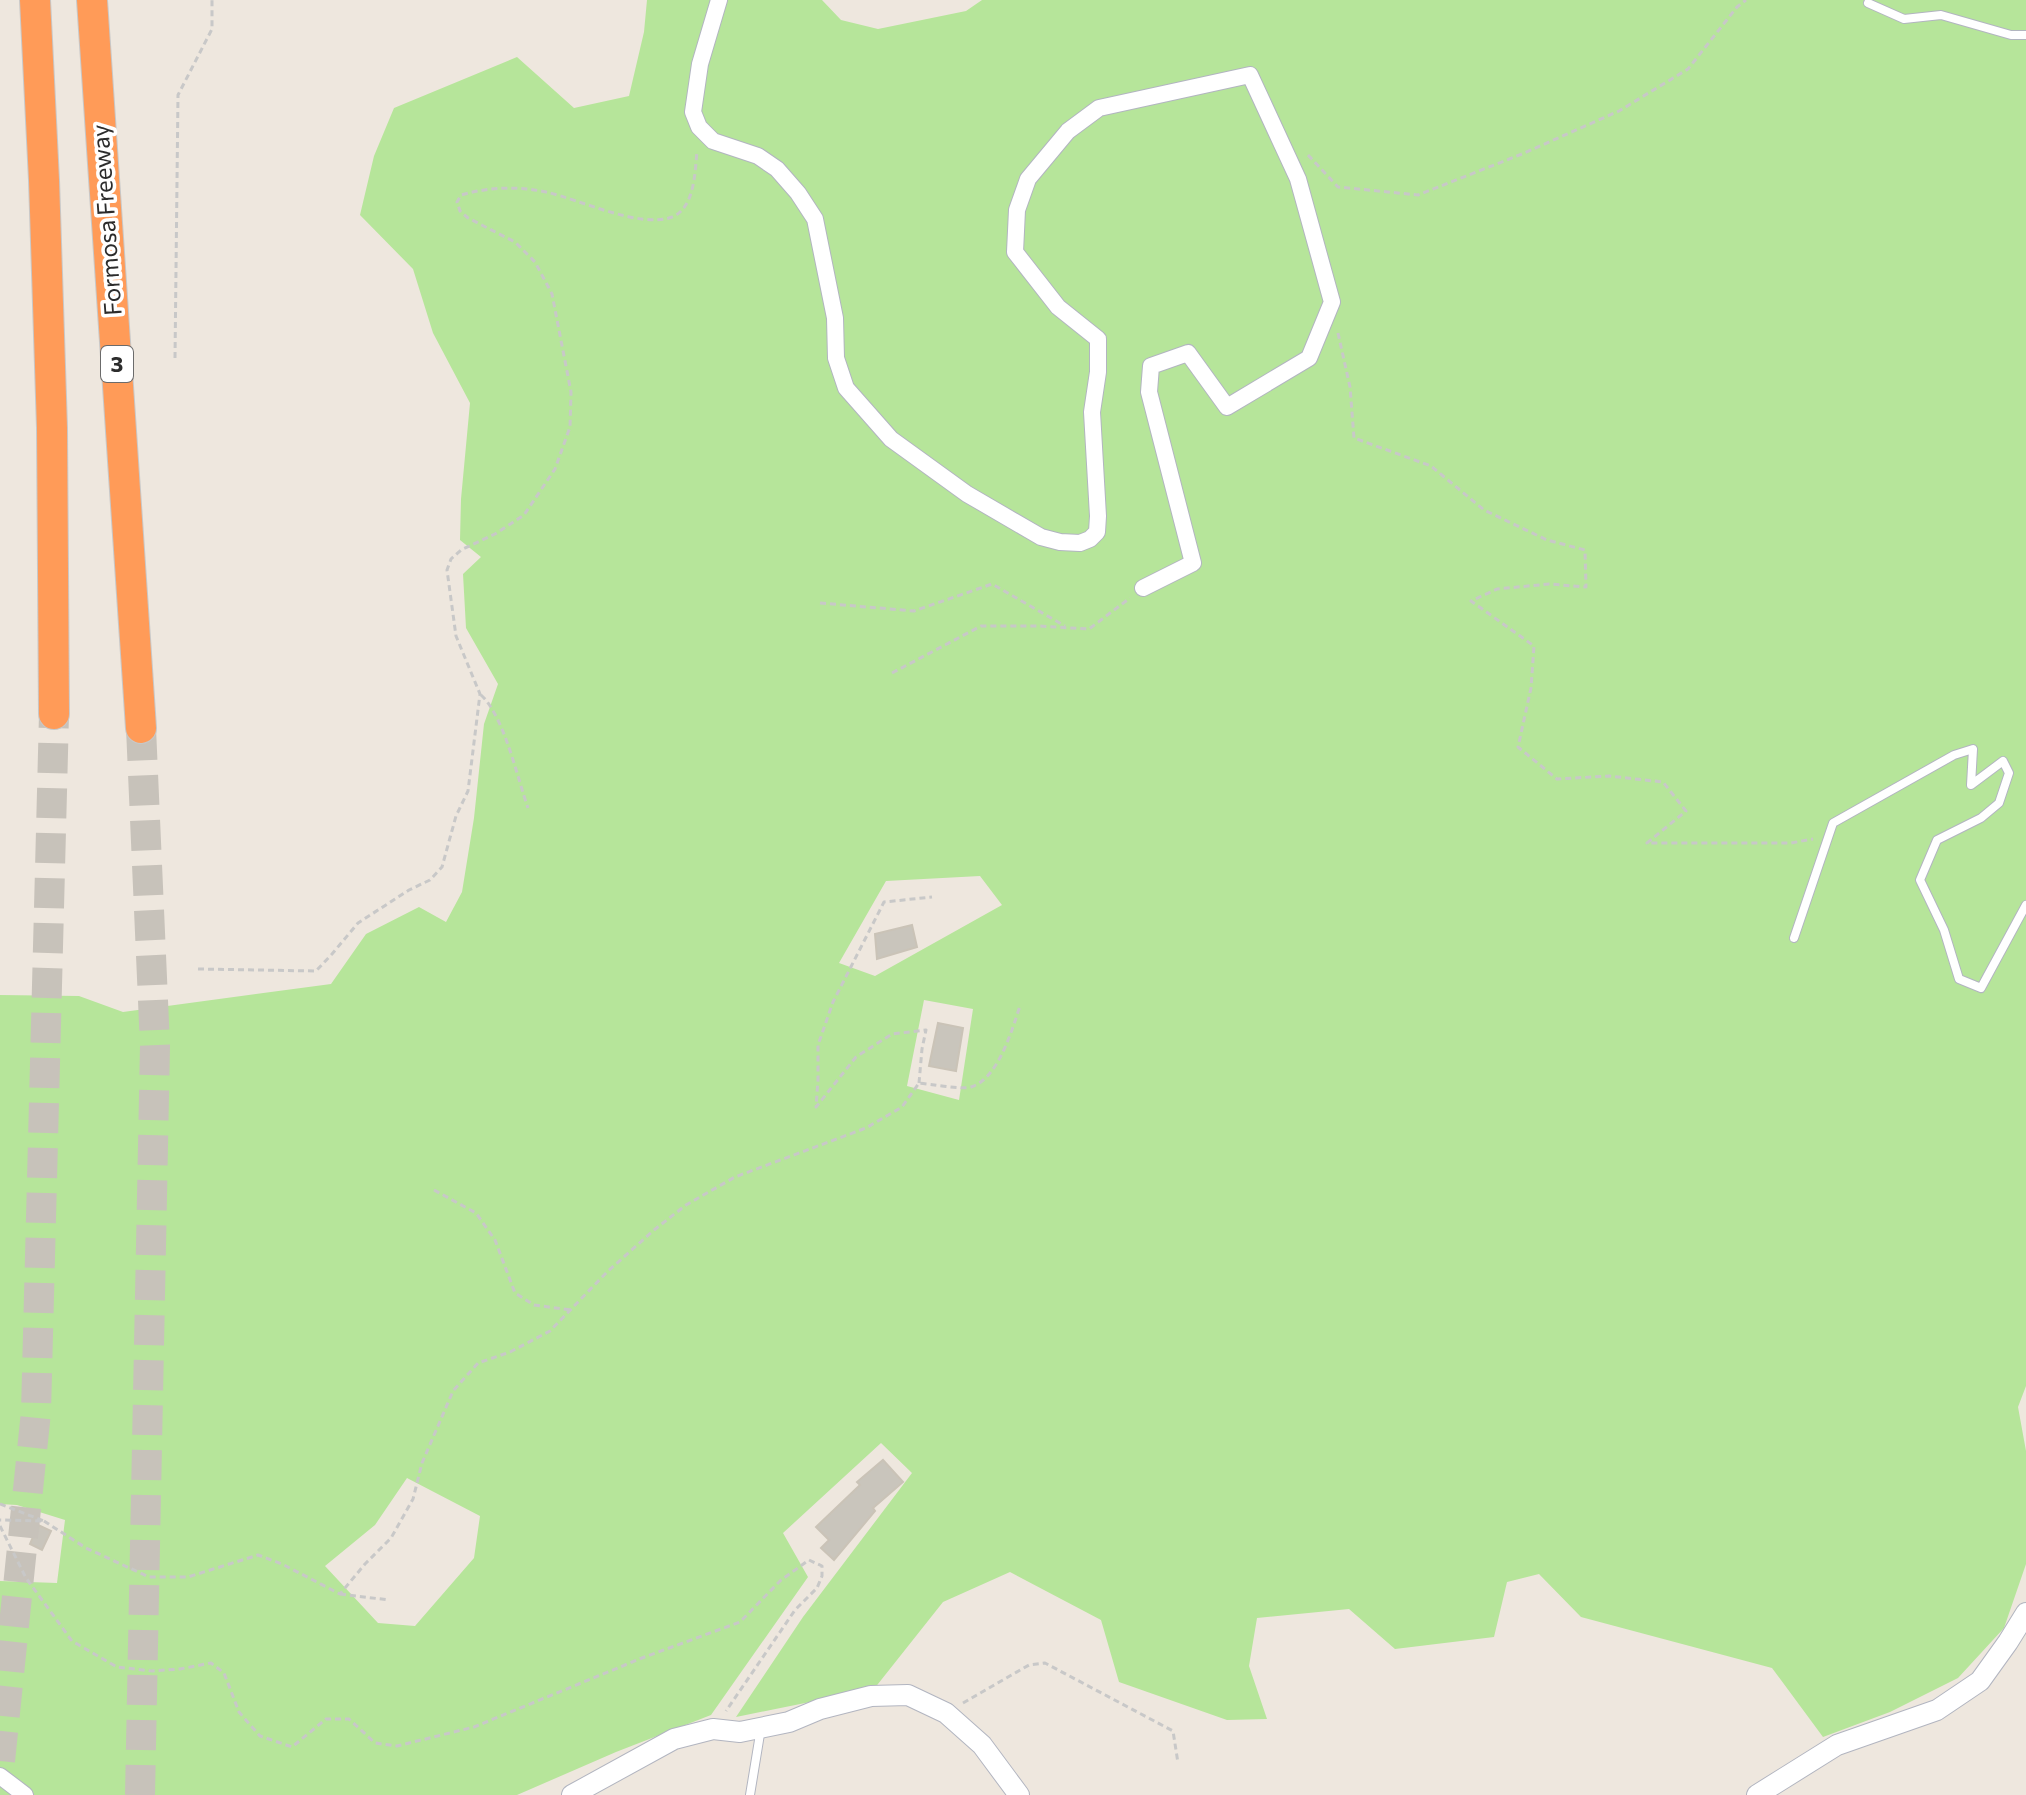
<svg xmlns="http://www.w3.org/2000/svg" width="2026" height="1795" viewBox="0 0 2026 1795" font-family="Commissioner,sans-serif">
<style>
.green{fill:#b6e59a;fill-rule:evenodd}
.building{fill:#c9c5bc;stroke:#cac3b7;stroke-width:2}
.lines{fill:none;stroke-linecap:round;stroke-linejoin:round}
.motorway-tunnel{stroke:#c7c2ba;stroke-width:30;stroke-dasharray:30 15;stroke-linecap:butt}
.service-casing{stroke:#b2b5c0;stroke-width:10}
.minor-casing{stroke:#b2b5c0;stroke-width:18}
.tertiary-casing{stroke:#b2b5c0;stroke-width:22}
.motorway-casing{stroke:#c8c8c8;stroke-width:32}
.path{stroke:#c8c8c8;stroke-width:3;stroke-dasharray:6 4;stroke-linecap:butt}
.service{stroke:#fff;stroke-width:8}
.minor{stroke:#fff;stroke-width:16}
.tertiary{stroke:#fff;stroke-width:20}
.motorway{stroke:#ff9b58;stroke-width:30}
.labels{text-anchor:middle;stroke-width:7;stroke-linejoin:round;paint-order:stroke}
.shield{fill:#fff;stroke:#6b6b6b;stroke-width:2}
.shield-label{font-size:22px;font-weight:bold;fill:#2c2c2c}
.street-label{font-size:24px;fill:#2c2c2c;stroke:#fff}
</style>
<rect width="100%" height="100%" fill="#eee7de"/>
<path class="green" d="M647,0H822L841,20L878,29L966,11L982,0H2026V1386L2018,1407L2026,1451V1564L2004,1628L1958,1678L1890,1712L1823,1737L1772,1668L1581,1617L1539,1574L1507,1582L1494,1637L1395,1649L1349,1609L1257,1618L1249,1666L1267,1719L1227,1720L1119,1682L1101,1620L1010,1572L943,1602L874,1689L736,1717L803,1617L912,1473L881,1443L783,1533L808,1577L711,1715L616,1752L517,1795H0V1581L57,1583L65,1520L17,1505L0,1504V995L79,996L123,1012L331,984L366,934L419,907L446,922L462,892L474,818L484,724L498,684L466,628L463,574L481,557L460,540L461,499L470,403L433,333L413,269L360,215L374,156L394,108L517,57L574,108L629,96L644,32ZM980,876L1002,905L875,976L839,963L886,881ZM924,1000L973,1009L959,1100L907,1086ZM407,1478L480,1516L474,1558L415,1626L378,1623L325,1566L375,1525Z"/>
<path class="building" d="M912,925L917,947L877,959L875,934Z
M938,1023L963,1028L956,1071L929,1066Z
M883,1460L903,1482L873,1508L875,1511L834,1560L821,1548L829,1540L816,1527L860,1485L857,1482Z
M38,1525L51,1531L42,1550L30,1544Z"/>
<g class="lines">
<path class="motorway-tunnel" d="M0,1761L36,1412L54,714
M140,1795L155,1046L141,728"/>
<g class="service-casing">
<path id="service" d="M1868,3L1904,19L1941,15L2011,35H2026
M1794,938L1833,823L1954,755L1973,749L1971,785L2003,761L2009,773L1999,803L1981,818L1937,840L1920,880L1944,930L1959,979L1981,988L2026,905
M750,1795L761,1728"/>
</g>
<g class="minor-casing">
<path id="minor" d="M719,0L700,64L693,112L699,127L713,141L758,156L777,169L798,193L815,219L835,318L836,358L846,388L891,439L967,494L1041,537L1060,542L1080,543L1090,539L1097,532L1098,516L1092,412L1098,372V339L1058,307L1015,252L1017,210L1028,179L1068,131L1099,108L1250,75L1298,179L1332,302L1309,358L1227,407L1188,353L1151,366L1149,392L1193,563L1143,588
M0,1776L25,1795"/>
</g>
<g class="tertiary-casing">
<path id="tertiary" d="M572,1795L674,1739L713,1729L740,1732L789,1722L820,1709L871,1696L908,1695L946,1713L982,1745L1019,1795
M1757,1795L1837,1745L1937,1710L1980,1681L2008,1642L2026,1613"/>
</g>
<g class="motorway-casing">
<path id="motorway" d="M35,0L44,180L52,428L54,714
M92,0L141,728"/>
</g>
<path class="path" d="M1308,155L1338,187L1418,195L1522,154L1619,111L1688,69L1737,7L1746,0
M1338,333L1350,387L1354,438L1431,466L1484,510L1547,540L1585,550L1586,587L1549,584L1497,589L1471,601L1534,646L1531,688L1518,747L1557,779L1609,776L1663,782L1686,811L1647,843H1791L1813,839
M175,358L178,95L212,29V0
M820,603L914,611L992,584L1065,626
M892,673L981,626H1039L1089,629L1130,598
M481,695C504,716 517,777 528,808
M198,969L316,971L332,954L358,923L409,890L430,880L442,867L456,816L468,791L480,694L456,636L447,570L451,559L461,550L495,534L524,515L555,469L570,427L571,392L552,294L535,262L515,242L468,218L460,211L457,202L461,195C489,187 517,186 546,192C579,199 639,229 672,217C695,208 695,171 697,151
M919,1083L922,1049L926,1030L892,1034L856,1057L816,1107L818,1080V1045L833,1002L884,902L932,897
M434,1190L476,1213L495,1240L515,1293L534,1305L571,1310
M0,1504L44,1521L0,1520
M44,1521L86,1548L149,1577H188L258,1555L282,1564L340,1594L365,1564L391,1538L413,1499L422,1463L453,1391L478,1363L510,1352L550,1331L607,1272L654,1230L686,1205L735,1177L866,1128L902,1107L919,1083C930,1084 963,1090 971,1087C998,1079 1012,1030 1020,1006
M0,1526L26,1578L72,1641L117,1667L152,1671L180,1669L211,1663L224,1673L239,1712L260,1736L292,1747L326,1719H349L375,1743L397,1746L474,1727L642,1658L740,1622L781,1580L809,1560L822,1566V1576L817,1588L795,1610L726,1711
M340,1594L389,1600
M963,1703L1029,1665L1045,1663L1173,1731L1178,1763"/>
<use href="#service" class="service"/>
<use href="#minor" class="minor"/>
<use href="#tertiary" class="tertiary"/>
<use href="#motorway" class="motorway"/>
</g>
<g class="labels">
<rect class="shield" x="101" y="346" width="32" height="36" rx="6"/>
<g class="shield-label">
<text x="117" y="372">3</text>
</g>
<g class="street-label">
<text transform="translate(107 220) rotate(-94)" y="8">Formosa Freeway</text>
</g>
</g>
</svg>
